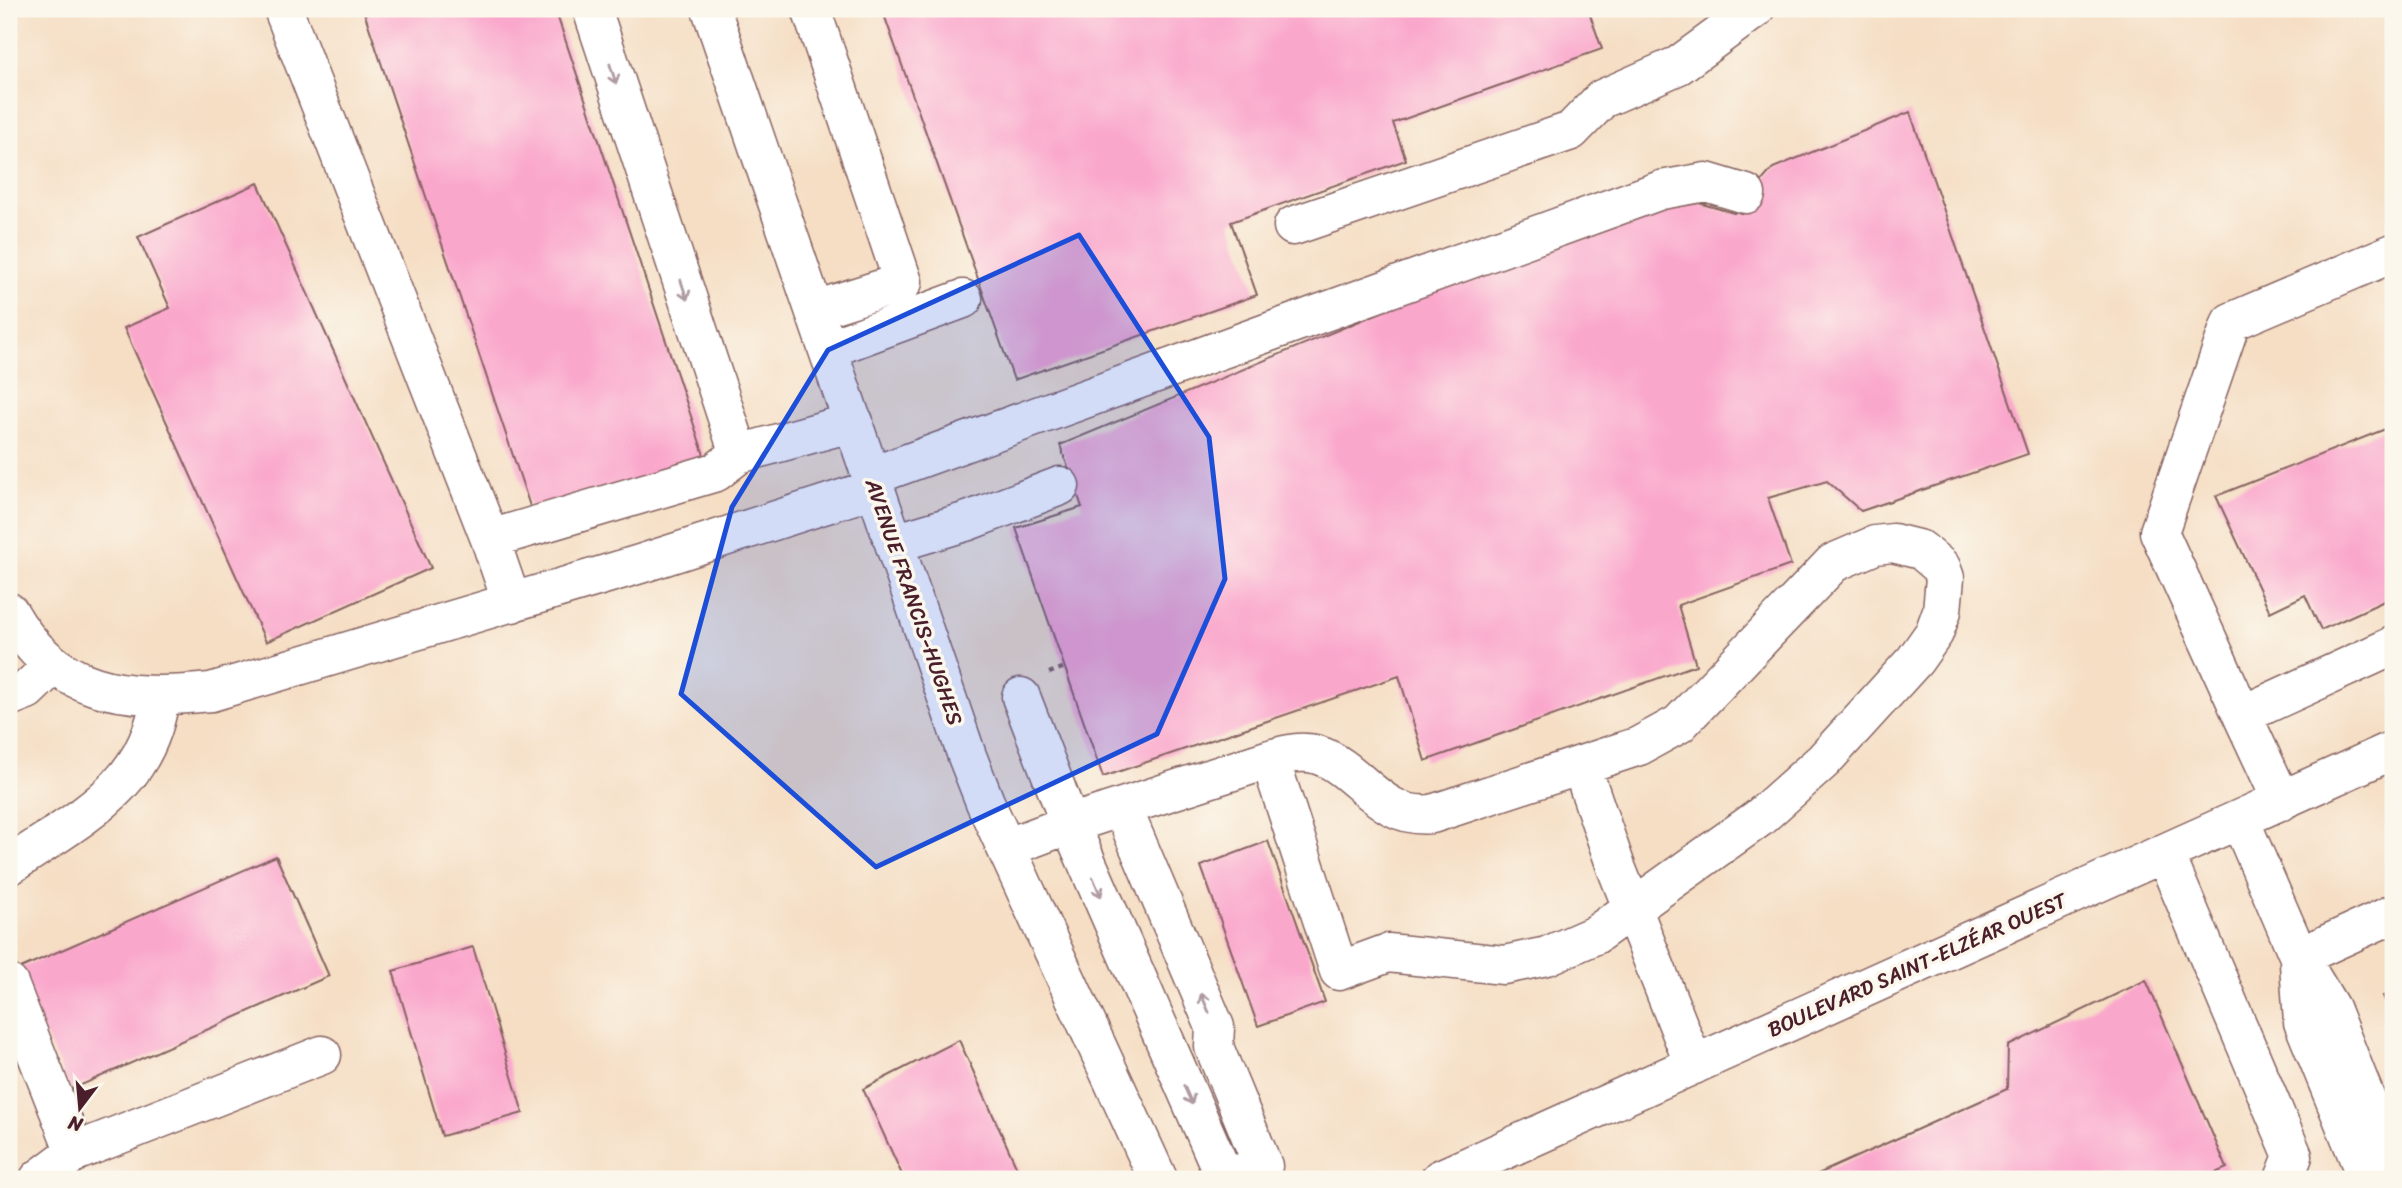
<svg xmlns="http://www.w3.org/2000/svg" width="2402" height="1188" viewBox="0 0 2402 1188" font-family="Sriracha,sans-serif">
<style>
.building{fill:#faa7cc}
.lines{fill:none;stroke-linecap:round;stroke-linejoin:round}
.minor-casing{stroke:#866261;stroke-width:41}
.path{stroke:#866261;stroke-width:4.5;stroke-dasharray:5 5;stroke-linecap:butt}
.minor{stroke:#fff;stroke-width:38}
.oneway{stroke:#ae9aa0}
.marked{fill:#1d4ed8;fill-opacity:0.2;stroke:#1d4ed8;stroke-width:5;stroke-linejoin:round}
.labels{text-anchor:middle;stroke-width:7;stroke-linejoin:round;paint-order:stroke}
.street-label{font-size:21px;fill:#4a1f2b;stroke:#fbf7ec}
</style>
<rect width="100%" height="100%" fill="#fbf7ec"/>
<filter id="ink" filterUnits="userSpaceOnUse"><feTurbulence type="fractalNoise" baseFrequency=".0143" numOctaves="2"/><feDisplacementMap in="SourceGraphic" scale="14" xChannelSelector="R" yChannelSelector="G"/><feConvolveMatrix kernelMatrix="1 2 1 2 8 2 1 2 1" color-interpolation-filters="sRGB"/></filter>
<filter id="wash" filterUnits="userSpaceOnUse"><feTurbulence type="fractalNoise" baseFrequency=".00686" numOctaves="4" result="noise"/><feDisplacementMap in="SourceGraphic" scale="28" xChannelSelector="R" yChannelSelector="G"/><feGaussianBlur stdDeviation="1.57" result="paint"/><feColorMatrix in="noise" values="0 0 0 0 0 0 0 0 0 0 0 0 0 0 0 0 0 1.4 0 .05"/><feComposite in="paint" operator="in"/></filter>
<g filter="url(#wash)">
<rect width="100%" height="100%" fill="#f5dec4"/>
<g id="blocks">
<path class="building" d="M363,9H555L706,461L534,518Z
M882,9H1588L1602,49L1393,123L1406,160L1231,222L1257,295L1014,380Z
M1910,112L2028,454L1861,511L1827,481L1768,498L1791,565L1678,605L1696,665L1425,761L1399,676L1103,777L1016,528L1082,507L1060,445L1667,194L1734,213L1773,168Z
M258,183L431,568L266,642L124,328L170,308L138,237Z
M2393,426V597L2321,630L2305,595L2270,612L2216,496Z
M1268,841L1325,1002L1258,1026L1201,866Z
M276,856L329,976L70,1090L16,970Z
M473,947L523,1113L442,1136L393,971Z
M2146,980L2227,1168L2201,1179H1807L2007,1089L2008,1046Z
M2393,992V1017L2383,996Z
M959,1040L1022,1179H904L863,1089Z"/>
</g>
</g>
<g filter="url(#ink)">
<use href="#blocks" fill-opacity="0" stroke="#866261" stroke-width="2"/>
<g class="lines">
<g class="minor-casing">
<path id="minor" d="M283,9L490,539
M592,9L739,454
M711,9L967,756L985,802L1158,1179
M811,9L903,282L815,310
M1293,226L1571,131L1602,99L1679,65L1755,9
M828,349L963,299
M872,476L1661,190L1706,182L1746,194
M895,543L968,521L1060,486
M512,603L490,539L716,472L739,454L854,422
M9,612C55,694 124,701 211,692L640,564L876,488
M9,697L27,690L52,666
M2242,715L2159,532L2231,322L2393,253
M1581,765L1616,867L1694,1065
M2282,801L2242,715L2393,646
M1122,807L1215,1027L1214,1047L1263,1166L1246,1174L1226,1173L1220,1167L1070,824L1270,759L1339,971L1388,953L1504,965L1547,956L1595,935L1759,818L1823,761L1915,660L1934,633L1942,611L1945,578L1941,567L1921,550L1893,543L1875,545L1833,563L1679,724L1639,746L1432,814C1379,820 1361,769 1318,755C1302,750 1286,754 1270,759
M2240,820L2299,957L2393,914
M1006,848L1070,824L1021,697
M2165,854L2293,1156L2284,1179
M9,866C78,818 149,788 160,696
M2299,957L2330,1008L2388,1155L2391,1179
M2299,963L2303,1022L2361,1164L2371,1179
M9,984L75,1152L322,1055
M39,1179L75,1152
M1440,1179L2393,750"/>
</g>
<path class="path" d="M1049,673L1065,667"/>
<use href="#minor" class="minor"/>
</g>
<defs><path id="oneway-shaft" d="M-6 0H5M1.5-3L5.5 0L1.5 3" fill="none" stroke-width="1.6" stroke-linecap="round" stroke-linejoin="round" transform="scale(1.75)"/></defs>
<g class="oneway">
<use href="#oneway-shaft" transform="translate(613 74) rotate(72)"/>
<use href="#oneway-shaft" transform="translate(684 290) rotate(72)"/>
<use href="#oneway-shaft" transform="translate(1097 887) rotate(67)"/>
<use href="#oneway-shaft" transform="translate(1205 1003) rotate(-113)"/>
<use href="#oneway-shaft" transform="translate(1188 1095) rotate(66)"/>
</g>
</g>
<path class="marked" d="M1079,235L1209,437L1225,579L1157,734L876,867L681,694L732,507L828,350Z"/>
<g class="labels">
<g class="street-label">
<text transform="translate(914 602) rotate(71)" y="7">AVENUE FRANCIS-HUGHES</text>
<text transform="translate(1917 965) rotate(-24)" y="7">BOULEVARD SAINT-ELZÉAR OUEST</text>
</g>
</g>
<rect width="2402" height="1188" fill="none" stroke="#fbf7ec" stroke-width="35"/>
<g transform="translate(80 1108) rotate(196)" stroke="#fbf7ec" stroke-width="5" paint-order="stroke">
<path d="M0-5L12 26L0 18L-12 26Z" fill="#4a1f2b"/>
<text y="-10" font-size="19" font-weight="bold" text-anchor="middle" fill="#4a1f2b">N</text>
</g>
</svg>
